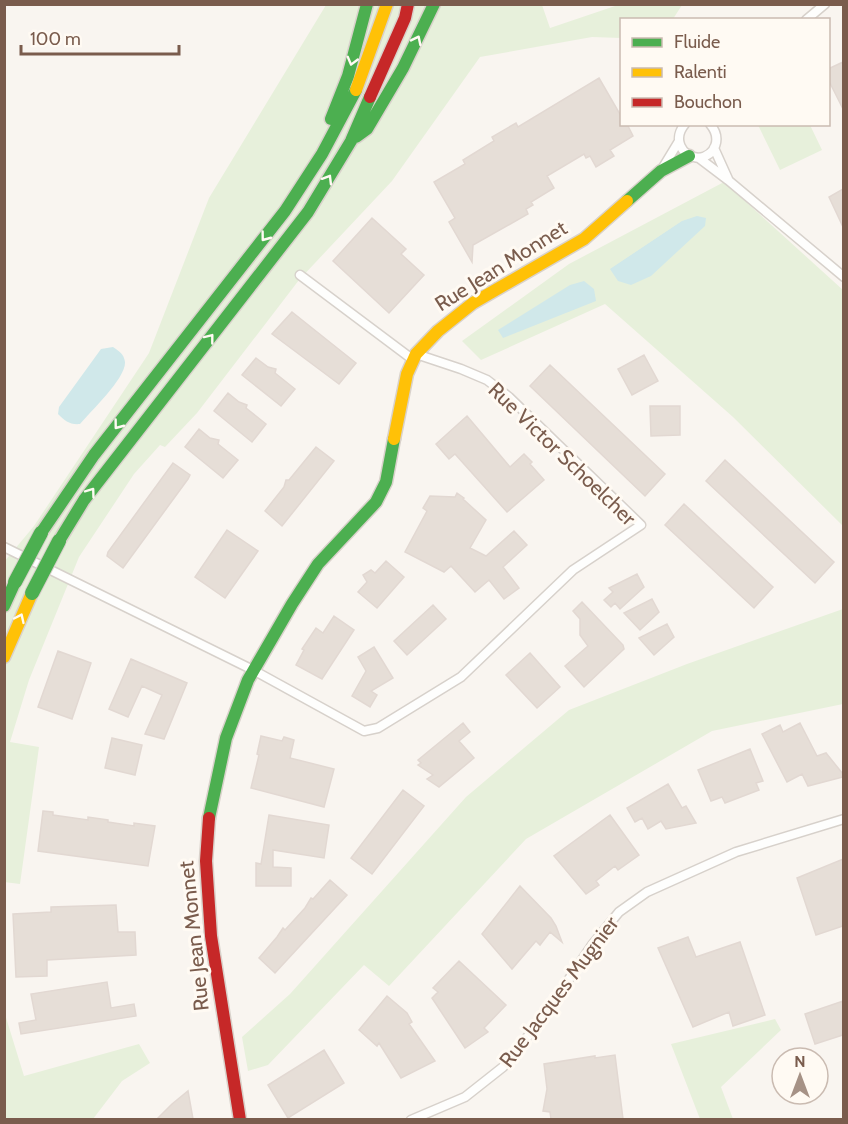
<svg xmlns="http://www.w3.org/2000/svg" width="848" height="1124" viewBox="0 0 848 1124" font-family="Cabin,sans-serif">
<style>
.green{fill:#e7f0db}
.water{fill:#d0e8ea}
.building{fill:#e6ded7;stroke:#e2d8d2;stroke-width:1.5}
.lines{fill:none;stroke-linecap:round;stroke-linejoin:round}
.street-casing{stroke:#d7d1cb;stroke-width:11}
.fast-casing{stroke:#d9d2cb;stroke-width:15}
.slow-casing{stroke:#d9d2cb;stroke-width:15}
.jam-casing{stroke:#d9d2cb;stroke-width:15}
.street{stroke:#fefefd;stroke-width:8}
.fast{stroke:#4caf50;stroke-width:12}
.slow{stroke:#ffc107;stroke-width:12}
.jam{stroke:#c62828;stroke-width:12}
.fast-bridge-casing{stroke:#dad1cc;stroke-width:16;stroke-linecap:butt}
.fast-bridge{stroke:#4caf50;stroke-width:14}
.oneway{stroke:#fffaf3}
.labels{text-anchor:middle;stroke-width:6;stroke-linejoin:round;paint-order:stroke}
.street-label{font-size:21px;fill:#7a5c4d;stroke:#fffaf3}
</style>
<rect width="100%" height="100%" fill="#f9f5f0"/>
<path class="green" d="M326,5H542L550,28L618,5H682L673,19L622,20L621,38L592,37L480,57L392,181L299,280L197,413L165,447L160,445L134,474L79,557L29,680L10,742L39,747L20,884L4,882V562L34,526L149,353L209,198Z
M758,125H810L822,150L780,170Z
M724,182L843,290V526L733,417L605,304L481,360L462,341L569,264Z
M843,609V704L712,731L526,839L389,986L364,965L268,1065L248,1071L242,1037L290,994L466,797L569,710L687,664Z
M4,1011L24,1076L139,1044L150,1063L122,1081L93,1119H5Z
M775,1019L781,1030L721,1087L733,1119H700L671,1044Z"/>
<path class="water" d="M697,216L706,218L705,226L651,276L631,285L618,281L610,269L682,221Z
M584,281L594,289L596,301L503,338L498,330L570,285Z
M113,347C119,351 124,354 125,362C126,378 91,411 80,424C70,425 65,421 58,414L59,407L101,349Z"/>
<path class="building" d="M843,62V109L828,79V69Z
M599,78L621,116V124H627L633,136L610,150L614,156L596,167L590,156L586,158L584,154L547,176L554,188L531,202L533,205L526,209L528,214L473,245L472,262L449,222L455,218L434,182L465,164L463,160L494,141L492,137L516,123L518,127Z
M843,189V227L829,197Z
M372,218L406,249L401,254L424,275L389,313L333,261Z
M292,312L356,363L339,384L272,334Z
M644,355L658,381L632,395L618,369Z
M256,358L268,367L276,369L275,373L295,389L281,406L242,375Z
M550,365L665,474L645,496L530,386Z
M228,393L239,402L247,405L246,408L266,424L252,442L214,411Z
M650,406H680V435L651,436Z
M467,416L510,467L524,454L532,462L530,464L544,480L507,512L455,454L449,459L436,444Z
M199,429L210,438L219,440L218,444L238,460L223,478L185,447Z
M316,447L334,461L282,526L265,511L284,487L286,480H289Z
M725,460L834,562L815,583L706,481Z
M173,463L190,475L188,479L123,568L107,556L108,552Z
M457,493L464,498L463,499L486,520L470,548L486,556L514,531L527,545L503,567L519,588L504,599L489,580L475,592L451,566L444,572L405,552L427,511L423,508L430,496L455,497Z
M684,504L773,587L754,608L665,525Z
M227,530L258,551L225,598L195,577Z
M386,561L404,577L377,608L358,592L367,582L363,575L371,570L375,573Z
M637,574L644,587L620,609L615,603L611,607L604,600L613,592L609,588Z
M652,599L659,612L640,630L624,613Z
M582,602L623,645L624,649L584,687L565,666L588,646L580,635V619L573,611Z
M433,605L446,619L407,655L394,641Z
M334,616L354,630L322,679L296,665L304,650L302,649L316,628L323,633Z
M667,624L674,637L654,655L639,638Z
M374,647L393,678L371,691L377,695L370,707L352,696L366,671L358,657Z
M58,651L91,663L72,719L38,707Z
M530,653L560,687L537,708L506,675Z
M131,659L187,683L164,739L145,734L162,695L142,686L128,717L109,709Z
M463,723L470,732L459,741L474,758L439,787L427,779L433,775L418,765L421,763L418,760Z
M800,723L817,756L826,753L843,774V777L808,786L802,774L787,782L762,734L780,725L783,732Z
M261,736L282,741L284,737L294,740L290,758L334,769L324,807L251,788L259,755L257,754Z
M112,738L142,745L135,775L105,768Z
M750,749L763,781L756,783L759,790L725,803L722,797L711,801L698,770Z
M668,784L682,808L686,806L696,823L666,829L661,821L648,829L642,818L635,822L627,808Z
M403,790L424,806L372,874L351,858Z
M43,811L53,812V815L88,820V817L108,820V822L134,826V823L155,826L148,866L38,851Z
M269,815L329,825L324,858L273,850V867L291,868V886H256V863L261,864Z
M610,815L639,855L618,870L615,866L596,881L599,885L586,894L554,856Z
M843,859V926L816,935L797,878Z
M330,880L347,895L275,973L259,958L277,937L283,928L285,930L305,908L311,898L313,899Z
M520,886L551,918L556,926L562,942L550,932L540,945L536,941L512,969L482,934Z
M116,905L118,932H135L136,955L47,960V976L16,977L13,914L51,912V907Z
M688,937L696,957L740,942L765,1015L733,1026L729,1012L693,1027L658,948Z
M459,961L506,1005L484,1028L488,1032L465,1048L432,998L438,992L433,988Z
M107,982L111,1008L134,1004L136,1016L21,1034L19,1023L36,1020L31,994Z
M387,996L407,1013L412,1022L409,1024L435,1061L401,1078L379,1043L377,1046L359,1030Z
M843,1001V1035L815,1044L805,1014Z
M324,1050L344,1083L288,1118L268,1085Z
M615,1055L623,1119H551L550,1112L543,1111L547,1089L544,1064L595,1056V1058Z
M188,1091L193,1119H157L172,1104Z"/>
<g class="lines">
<g class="street-casing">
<path id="street" d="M806,20L825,4
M685,124C673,138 680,156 699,158C716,155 722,138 710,124
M714,148L728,179
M699,158L728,180L844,277
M662,169L679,141
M300,275L412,359
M4,547L253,670L364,731L378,728L461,677L573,570L641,525L509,397L487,380L461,369L416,354
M411,1120L465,1097L503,1067L542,1019L592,945L619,912L647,892L736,852L844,819"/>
</g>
<g class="fast-casing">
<path id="fast" d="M331,119L348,76L367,4
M356,137L367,129L403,68L434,4
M627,201L661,171L689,156
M41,533L94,455L285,211L322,154L356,90
M59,541L84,500L308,212L351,141L370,97
M4,606L15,582
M209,818L226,738L248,680L292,604L318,564L376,502L386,482L394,439"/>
</g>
<g class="slow-casing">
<path id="slow" d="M356,90L387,4
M394,439L407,374L416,354L438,331L473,303L584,239L627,201
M4,657L32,593"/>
</g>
<g class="jam-casing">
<path id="jam" d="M370,97L405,18L408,4
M209,818L206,861L211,936L240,1120"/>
</g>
<use href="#street" class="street"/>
<use href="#fast" class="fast"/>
<use href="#slow" class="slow"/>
<use href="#jam" class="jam"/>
<g class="fast-bridge-casing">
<path id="fast-bridge" d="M15,582L41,533
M32,593L59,541"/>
</g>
<use href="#fast-bridge" class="fast-bridge"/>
</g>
<defs><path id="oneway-chevron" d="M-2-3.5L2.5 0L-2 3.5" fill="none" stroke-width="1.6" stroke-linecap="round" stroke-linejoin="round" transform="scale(1.5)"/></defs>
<g class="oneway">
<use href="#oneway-chevron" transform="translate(417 40) rotate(-64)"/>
<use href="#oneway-chevron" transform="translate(352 61) rotate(105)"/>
<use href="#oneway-chevron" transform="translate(328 179) rotate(-59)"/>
<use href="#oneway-chevron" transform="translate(265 237) rotate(127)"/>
<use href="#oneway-chevron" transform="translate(210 338) rotate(-52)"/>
<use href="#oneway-chevron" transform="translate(118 425) rotate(127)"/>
<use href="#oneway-chevron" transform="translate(91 492) rotate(-54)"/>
<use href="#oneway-chevron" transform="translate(20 618) rotate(-65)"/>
</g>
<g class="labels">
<g class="street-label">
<text transform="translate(501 266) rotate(-32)" y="7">Rue Jean Monnet</text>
<text transform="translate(562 454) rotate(44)" y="7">Rue Victor Schoelcher</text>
<text transform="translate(194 936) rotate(-96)" y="7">Rue Jean Monnet</text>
<text transform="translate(559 992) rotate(-53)" y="7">Rue Jacques Mugnier</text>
</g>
</g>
<rect width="848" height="1124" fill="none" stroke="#7a5c4d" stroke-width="12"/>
<rect x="620" y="18" width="210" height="108" fill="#fffaf3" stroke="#cabbb1" stroke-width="1.5"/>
<rect x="632" y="38" width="30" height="9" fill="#4caf50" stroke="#cabbb1" stroke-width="1.5"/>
<text x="674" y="48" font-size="18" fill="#7a5c4d">Fluide</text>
<rect x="632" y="68" width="30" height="9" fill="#ffc107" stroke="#cabbb1" stroke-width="1.5"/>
<text x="674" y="78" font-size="18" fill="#7a5c4d">Ralenti</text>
<rect x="632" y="98" width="30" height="9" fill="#c62828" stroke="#cabbb1" stroke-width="1.5"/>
<text x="674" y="108" font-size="18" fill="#7a5c4d">Bouchon</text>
<g transform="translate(800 1076)"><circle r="28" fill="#fffaf3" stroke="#cabbb1" stroke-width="1.5"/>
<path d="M0-4.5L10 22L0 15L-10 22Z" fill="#a69286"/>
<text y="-9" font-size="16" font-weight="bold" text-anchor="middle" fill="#7a5c4d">N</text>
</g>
<path d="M21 45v9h158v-9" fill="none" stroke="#7a5c4d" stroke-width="3"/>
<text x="30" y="45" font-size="18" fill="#7a5c4d" stroke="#fffaf3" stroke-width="4.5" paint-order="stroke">100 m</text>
</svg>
